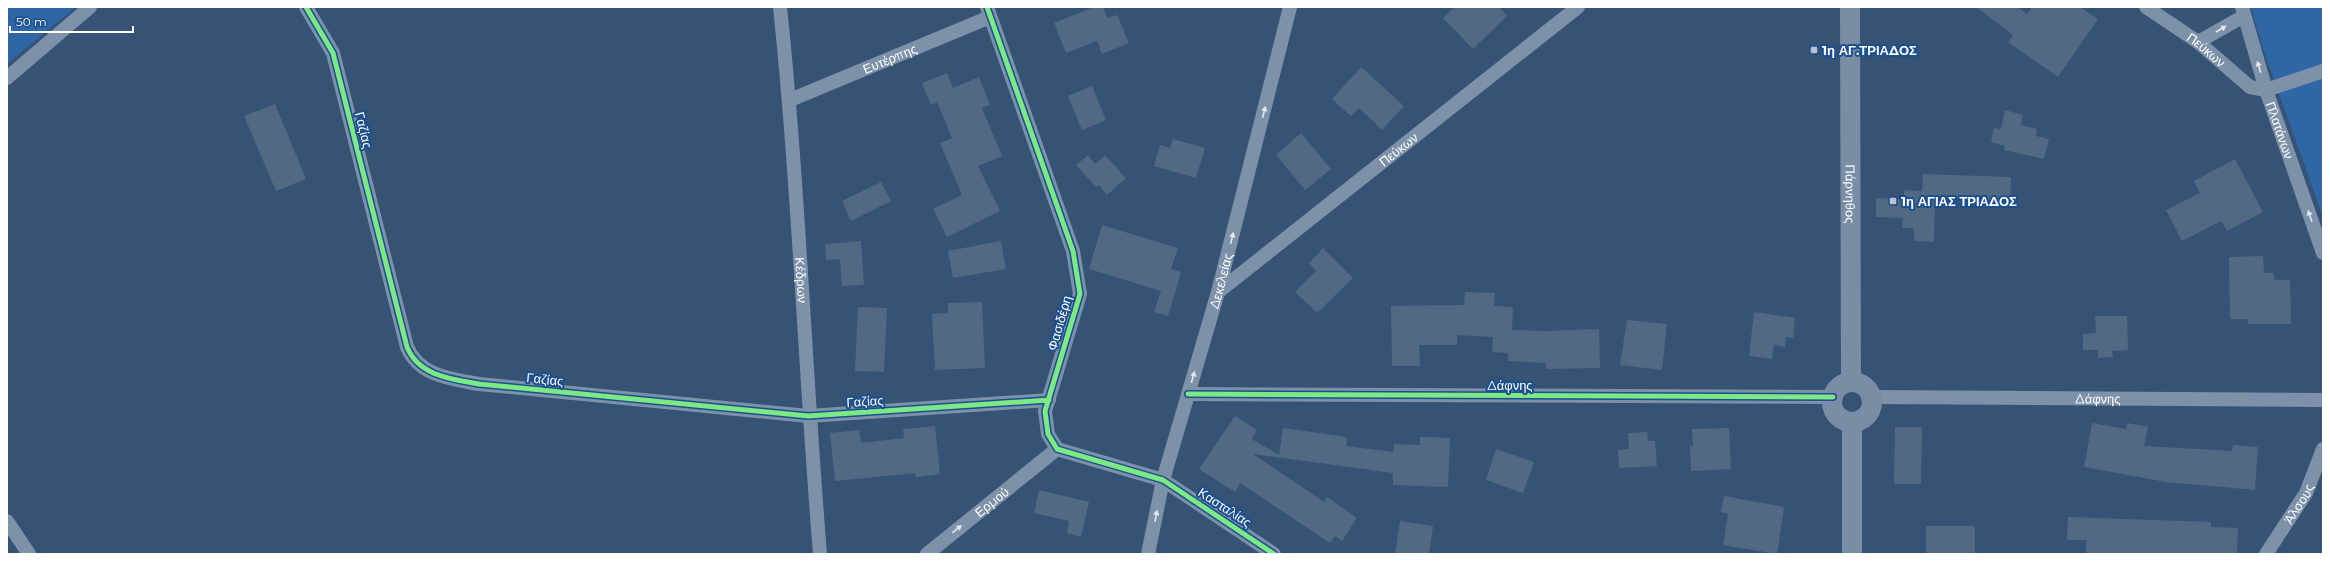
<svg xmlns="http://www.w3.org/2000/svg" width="2330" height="561" viewBox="0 0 2330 561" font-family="Montserrat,sans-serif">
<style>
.green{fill:#2f66a5}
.building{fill:#526984}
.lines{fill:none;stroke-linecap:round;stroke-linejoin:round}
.street{stroke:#7d92a8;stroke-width:14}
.secondary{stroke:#798da4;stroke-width:20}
.cycleway-casing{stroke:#1b4f8f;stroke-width:8}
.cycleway{stroke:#7ce984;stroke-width:5}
.oneway{fill:#e5e9ee}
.poi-dot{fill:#b9c2ce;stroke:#1b4f8f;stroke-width:1.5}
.labels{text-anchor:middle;stroke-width:4;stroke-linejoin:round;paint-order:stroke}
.poi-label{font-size:13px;font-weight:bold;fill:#fff;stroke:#1b4f8f;text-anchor:start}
.street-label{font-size:13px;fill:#fff;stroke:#1b4f8f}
</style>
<rect width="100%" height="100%" fill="#365274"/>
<path class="green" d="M7,7H76L7,64Z
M2251,7H2323V217L2264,52Z"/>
<path class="building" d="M1094,7H1103L1107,18L1117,15L1129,43L1102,54L1097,41L1066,53L1054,23Z
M1455,7H1499L1507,16L1473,49L1443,18Z
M1976,7H2017L2027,14L2032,7H2080L2098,19L2058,77L2008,42L2013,35Z
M1361,67L1404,106L1382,130L1359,108L1351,116L1332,99Z
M947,73L953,88L979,77L990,105L982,108L1002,156L978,166L1000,211L947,237L933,209L962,195L940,143L952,138L937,102L931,105L922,83Z
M1092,86L1106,120L1082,130L1068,96Z
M275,104L306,179L276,191L244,116Z
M2005,110L2023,115L2021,125L2037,129L2036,136L2049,139L2044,159L2004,150L2005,146L1991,142L1994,128L2001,129Z
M1301,133L1331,169L1305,190L1276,155Z
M1173,139L1205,148L1196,178L1154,166L1160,145L1170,148Z
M1088,155L1095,164L1105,155L1126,178L1107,195L1099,185L1096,187L1076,165Z
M2235,159L2263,212L2227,231L2221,221L2182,241L2166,210L2200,193L2194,181Z
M1923,174L2011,177L2010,201L1935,198L1934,242L1914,241V228H1902L1903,218L1876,217V198L1904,199V190L1922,191Z
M881,182L891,201L851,221L842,201Z
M1102,225L1178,248L1171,269L1181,272L1168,316L1154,312L1161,291L1089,269Z
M861,241L864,285L842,286L840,259L826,260L825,244Z
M1001,241L1006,269L953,278L948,251Z
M1323,248L1353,278L1317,313L1295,292L1316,271L1309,263Z
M2263,256L2264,273H2274V280H2290L2291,324H2248V319H2230L2229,257Z
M1465,292L1495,293L1494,306L1513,307L1512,330L1545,331L1599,329L1600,368L1546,369V363L1508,361V353L1492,352L1493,337L1457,335V345H1419L1420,366H1392L1391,306L1464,305Z
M982,302L985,368L935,370L932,314L948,313V303Z
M858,307L887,308L884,372L855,371Z
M1754,312L1795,318L1793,338L1786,337L1785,347L1774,345L1772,359L1749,356Z
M2095,316H2127L2128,350L2112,351L2113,357L2098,358V350H2083V334L2096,333Z
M1627,320L1667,324L1662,370L1620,365Z
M1235,416L1257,430L1252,439L1279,455L1283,428L1347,437L1346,446L1394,452V444L1420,445V437L1450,438L1448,487L1393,485V473L1253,454L1324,502L1327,497L1357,518L1342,541L1335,536L1330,543L1240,483L1235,492L1199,469Z
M2092,423L2126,429L2127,423L2148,427L2144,446L2232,451L2233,445L2258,447L2255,490L2166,482L2084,467Z
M935,426L940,474L916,477L915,473L835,481L830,433L859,430L861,443L904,438L903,429Z
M1895,427H1922L1921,484H1894Z
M1729,428L1731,469L1691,471L1690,446H1693L1692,429Z
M1647,432L1648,441H1655L1657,466L1619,468L1618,450L1629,449L1628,433Z
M1496,449L1534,462L1523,493L1486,480Z
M1039,490L1089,502L1081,537L1067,533L1069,521L1034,513Z
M1724,496L1784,507L1777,554L1723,545L1728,514L1721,512Z
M2068,517L2211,522V527L2238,528L2237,554L2086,553V540H2067Z
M1400,521L1433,526L1429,554H1395Z
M1926,526H1975V554H1926Z"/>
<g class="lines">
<g class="street">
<path d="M306,7L333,53L407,347C419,376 451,379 479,384L808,416L1049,400"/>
<path id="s1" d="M780,7C799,189 805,372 820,554"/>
<path d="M987,7L1073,251L1080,294L1045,411L1048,434L1057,449L1163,480L1274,554"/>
<path id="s2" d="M2146,7L2198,42L2250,87L2266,90L2323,71"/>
<path id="s3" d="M2242,7L2266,90L2323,253"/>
<path d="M2198,42L2244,16"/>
<path d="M7,78L90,7"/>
<path id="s4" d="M790,100L990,17"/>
<path id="s5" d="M1218,292L1578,7"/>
<path d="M1188,394L1833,397"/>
<path id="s6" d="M1872,397L2323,400"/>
<path d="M7,521L29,554"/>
<path id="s7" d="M927,554L1057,449"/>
<path id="s8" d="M1148,554L1163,480L1218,292L1290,7"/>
<path id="s9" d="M2266,554L2306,493L2323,449"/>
</g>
<g class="secondary">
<path id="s10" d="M1850,7L1851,382"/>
<circle cx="1852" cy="402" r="20"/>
<path d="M1852,422V554"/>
</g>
<g class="cycleway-casing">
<path id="cycleway" d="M306,7L333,53L407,347C419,376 451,379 479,384L808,416L1049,400
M987,7L1073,251L1080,294L1045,411L1048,434L1057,449L1163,480L1274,554
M1188,394L1833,397"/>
</g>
<use href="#cycleway" class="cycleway"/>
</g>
<defs><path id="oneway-solid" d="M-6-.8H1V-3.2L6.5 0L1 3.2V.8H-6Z"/></defs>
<g class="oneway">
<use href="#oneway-solid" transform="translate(2221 29) rotate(-30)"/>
<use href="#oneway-solid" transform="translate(2259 67) rotate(-107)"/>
<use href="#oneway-solid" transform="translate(1264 112) rotate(-76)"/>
<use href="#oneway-solid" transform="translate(2310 216) rotate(-109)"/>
<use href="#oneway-solid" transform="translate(1232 238) rotate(-76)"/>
<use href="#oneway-solid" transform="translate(1193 377) rotate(-74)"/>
<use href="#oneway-solid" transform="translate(1156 516) rotate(-79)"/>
<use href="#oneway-solid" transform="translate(957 529) rotate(-39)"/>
</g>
<g class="poi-dot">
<rect x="1810" y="46" width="8" height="8" rx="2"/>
<rect x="1889" y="197" width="8" height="8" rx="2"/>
</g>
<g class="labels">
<g class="poi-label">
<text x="1822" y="55">1η ΑΓ.ΤΡΙΑΔΟΣ</text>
<text x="1901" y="206">1η ΑΓΙΑΣ ΤΡΙΑΔΟΣ</text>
</g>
<g class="street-label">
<text dy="5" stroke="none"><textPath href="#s2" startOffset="74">Πεύκων</textPath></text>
<text dy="5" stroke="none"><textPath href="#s4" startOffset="108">Ευτέρπης</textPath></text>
<text transform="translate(364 130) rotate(76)" y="5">Γαζίας</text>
<text dy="5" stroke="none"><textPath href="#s3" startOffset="129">Πλατάνων</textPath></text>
<text dy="5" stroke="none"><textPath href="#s5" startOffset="230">Πεύκων</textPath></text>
<text dy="5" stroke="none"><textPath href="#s10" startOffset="187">Πάρνηθος</textPath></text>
<text dy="5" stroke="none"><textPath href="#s1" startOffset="274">Κέδρων</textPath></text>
<text dy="5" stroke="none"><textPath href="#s8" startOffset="283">Δεκελείας</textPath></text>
<text transform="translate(1059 323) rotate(-74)" y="5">Φασιδέρη</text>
<text transform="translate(545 379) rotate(6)" y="5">Γαζίας</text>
<text x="1510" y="390">Δάφνης</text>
<text dy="5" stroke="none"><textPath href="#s6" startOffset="226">Δάφνης</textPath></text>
<text transform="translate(865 401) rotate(-4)" y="5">Γαζίας</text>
<text dy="5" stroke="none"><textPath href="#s7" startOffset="83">Ερμού</textPath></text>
<text dy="5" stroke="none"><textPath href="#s9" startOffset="60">Άλσους</textPath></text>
<text transform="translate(1225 507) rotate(33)" y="5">Κασταλίας</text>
</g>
</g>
<rect width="2330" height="561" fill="none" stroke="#ffffff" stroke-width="16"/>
<path d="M10 26v6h123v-6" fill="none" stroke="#ffffff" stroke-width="2"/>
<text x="16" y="26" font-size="12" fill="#ffffff" stroke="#1b4f8f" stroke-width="3" paint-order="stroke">50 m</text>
</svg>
